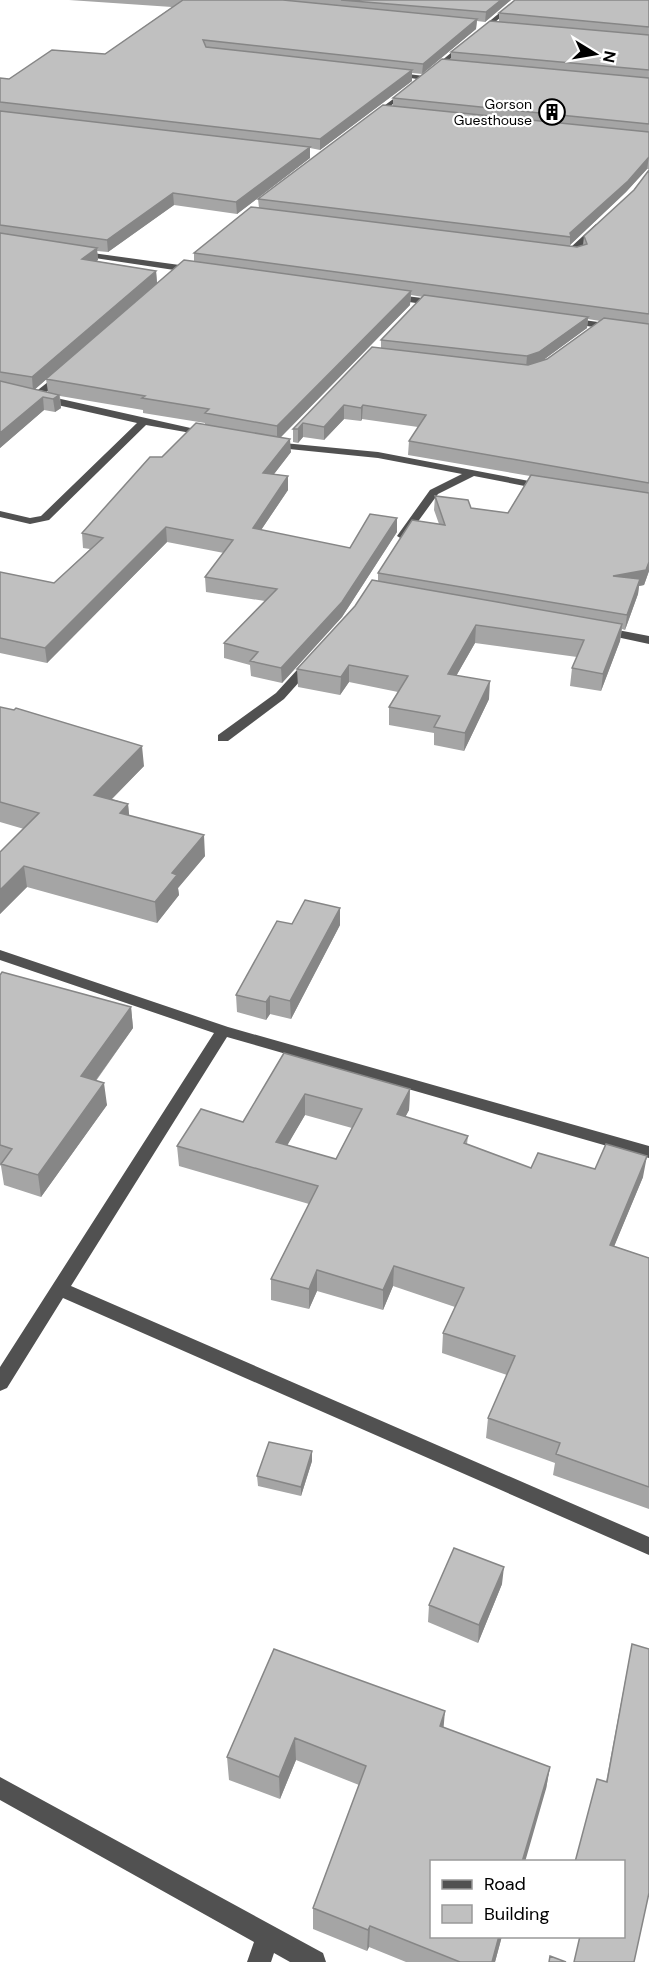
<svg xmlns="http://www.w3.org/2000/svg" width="649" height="1962" viewBox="0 0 649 1962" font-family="'DM Sans',sans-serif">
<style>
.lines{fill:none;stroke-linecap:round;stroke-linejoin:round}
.minor{fill:#515151;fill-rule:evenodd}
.wall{fill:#a5a5a5;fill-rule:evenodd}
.shaded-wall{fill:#868686}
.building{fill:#c0c0c0;stroke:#868686;stroke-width:1.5;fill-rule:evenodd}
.labels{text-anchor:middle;stroke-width:4.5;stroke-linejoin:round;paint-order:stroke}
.far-poi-label{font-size:14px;fill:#000;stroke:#fff;text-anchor:end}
</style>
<rect width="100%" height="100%" fill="#fff"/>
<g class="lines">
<path class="minor" d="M515,0H522L433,73H429V71Z
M392,72L424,76L427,78L424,80L390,75Z
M408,88L413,89L373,119H369V117Z
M596,224L603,226L579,249L584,251V255L570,257V253L574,252L570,249L571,247Z
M78,251L194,267L198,270L194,273L75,255L74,253Z
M390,294L438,300L442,303L438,306L387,299L386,297Z
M569,318L649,329V335L566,323V319Z
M62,371L67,374L65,376L43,395L213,433L208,436L146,425L49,520L30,524L0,517V511L30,518L41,516L137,423L0,392V386L34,393Z
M273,442L378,452L545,484L550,487L545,490L474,476L438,494L406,538L402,539L397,536L430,490L462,474L378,458L269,447L268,445Z
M602,627L649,636V644L598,633V629Z
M311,658L317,662L284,699L228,741H218V735L276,693L307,659Z
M0,950L228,1027L649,1146V1158L227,1037L71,1286L649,1537V1555L63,1298L7,1388L0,1391V1367L214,1033L0,960Z
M0,1777L323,1953L326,1962H290L274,1953L271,1962H247L254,1942L0,1800Z"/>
</g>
<path class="wall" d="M69,0H511L485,22L477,21L476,29L422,74L412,73V81L320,150L310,148V158L237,214L174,205L108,252L97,251L98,260L96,261L156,271L157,283L35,389L48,392L46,379L194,262V253L259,208L258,199L393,106V98L451,60V52L499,21V13L649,0V169H647L626,192L570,245V246L577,247L583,245L584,236L634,190L649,170V571L644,585L639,586L638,594L625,630L622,629L620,641L601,691L570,686L572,668L577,657L475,643L456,676L489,699L464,751L434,745V733L389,725V707L398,692L349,682L340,695L298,687L297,669L378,581V573L439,524L434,510L435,496L471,508L508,513L530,476L408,455L409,441L418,427L362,419L361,421L344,419L324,440L303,437L298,443L293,442V429L381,348V340L423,297L411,295L410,305L281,437L291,452L274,474L288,476V490L261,530L350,548L397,532L342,617L282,683L251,676L250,665L224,658V643L265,601L206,592L205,577L224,553L167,542L47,663L0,653V572L54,583L90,549L83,548L82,533L162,457L205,424V423L143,413V410L60,396L61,408L55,412L44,410L0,448V78L9,79L105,54L172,7ZM588,319L600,321L547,359L543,360L587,328Z
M0,707L144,766L112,799L128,804L129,815L205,856L178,888L179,895L157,923L27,887L0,914V852L24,829L0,822Z
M340,908V925L291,1019L270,1014L266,1020L237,1012L236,995L292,924Z
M0,975L131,1007L133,1028L96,1081L107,1105L41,1197L4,1185L1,1166L0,1165Z
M284,1053L410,1089L409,1110L405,1117L468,1136L467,1144L531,1168L595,1169L643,1177L614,1246L649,1258V1509L553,1475L555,1463L486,1438L488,1418L507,1375L442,1353L443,1333L455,1307L393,1286L383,1310L317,1291L309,1309L271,1300V1279L309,1204L179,1166L177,1146L243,1122ZM305,1115L352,1128L336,1159L287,1145Z
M312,1461L301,1496L258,1486L257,1476Z
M502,1584L478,1643L428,1622L429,1605Z
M632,1644L624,1936L606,1782Z
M274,1649L444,1728L550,1767L546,1789L432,1936H502L495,1962H406L369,1947L367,1951L313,1929V1908L359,1785L296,1760L280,1799L229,1780L227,1757Z"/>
<path class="shaded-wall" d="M501,0H511L485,22L486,12Z
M477,19L476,29L422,74L423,64Z
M412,70V81L320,150V139Z
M310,147V158L237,214L236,202Z
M649,157L647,169L626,192L570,245V233Z
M173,193L174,205L108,252L107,240Z
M97,248L98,260L83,271L82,259Z
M156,271L157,283L33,391L32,377Z
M411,291L410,305L277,441V426Z
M588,317L587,328L538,364L526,368L527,356Z
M59,395L61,408L55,412L53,399Z
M43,397L44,410L0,448V433Z
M344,405V419L324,440V427Z
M363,405L362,419L361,421V408Z
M303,423V437L298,443V429Z
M290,439L291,452L264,487L263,473Z
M288,476V490L253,542V528Z
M397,518V532L342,617L282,683L281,668Z
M166,527L167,542L47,663L45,648Z
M649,562V571L644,585L639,586L638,594L625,630L627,615L613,576Z
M622,624L620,641L601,691L603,674Z
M476,625L475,643L447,692L448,674Z
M349,665V682L340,695L341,677Z
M490,681L489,699L464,751L465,733Z
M142,746L144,766L96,815L94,795Z
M128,804L130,824L120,813Z
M204,835L205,856L178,888L179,895L157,923L155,902L172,873Z
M24,866L27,887L0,914V890Z
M340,908V925L291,1019L290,1001Z
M270,996V1014L266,1020V1002Z
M131,1007L133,1028L83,1098L81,1076Z
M104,1083L107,1105L41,1197L38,1175Z
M410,1089L409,1110L396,1135L397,1114Z
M305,1094V1115L277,1163L276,1142Z
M647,1156L643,1177L606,1266L610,1245Z
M394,1266L393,1286L383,1310V1290Z
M317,1270V1291L309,1309V1289Z
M312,1451V1461L301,1496V1487Z
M504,1567L502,1584L478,1643L479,1625Z
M445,1711L443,1734L440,1726Z
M295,1738L296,1760L280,1799L279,1777Z
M550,1767L546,1789L525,1862H522Z
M370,1926L369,1947L367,1951L368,1930Z
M499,1936H502L495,1962H492Z"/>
<path class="building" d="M183,0H283L477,19L423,64L203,40L206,47L412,70L320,139L0,102V78L9,79L52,50L105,54Z
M341,0H501L486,12Z
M515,0H649V27L499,13Z
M490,21L649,35V70L451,52Z
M442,59L649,78V124L393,98Z
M383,105L649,132V157L628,181L570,233L571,237L258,199Z
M0,111L310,147L236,202L173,193L107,240L0,225Z
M649,170V314L194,253L251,207L577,247L587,244L584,236L634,190Z
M0,233L97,248L82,259L156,271L32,377L0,372Z
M184,260L411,291L277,426L205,413L209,409L142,398L145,396L46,379Z
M424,295L588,317L539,352L527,356L381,340Z
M604,318L649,324V483L409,441L426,415L363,405L361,408L344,405L324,427L303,423L298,429H293L372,347L528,365L547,359Z
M0,381L59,395L53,399L43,397L0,433Z
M196,423L290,439L263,473L288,476L253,528L350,548L370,514L397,518L342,602L281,668L250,661L258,652L224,643L277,589L205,577L233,540L166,527L45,648L0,638V572L54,583L103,538L82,533L150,457H162Z
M531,475L649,493V562L646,570L613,576L640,579L627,615L378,573L412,520L445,525L435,496L468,500L471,508L508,513Z
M372,580L622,624L603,674L572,668L584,640L476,625L448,674L490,681L465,733L434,727L440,716L389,707L408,676L349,665L341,677L297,669L355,606Z
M0,707L14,710L16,708L142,746L94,795L128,804L120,813L204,835L172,873L177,875L155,902L24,866L0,890V852L39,813L0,802Z
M305,900L340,908L290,1001L270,996L266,1002L236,995L277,921L292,924Z
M2,972L131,1007L81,1076L104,1083L38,1175L1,1164L12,1149L0,1145V975Z
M284,1053L410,1089L397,1114L468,1136L464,1143L531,1168L538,1153L595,1169L606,1144L647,1156L610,1245L649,1258V1487L556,1454L560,1443L488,1418L515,1356L443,1333L464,1288L394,1266L383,1290L317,1270L309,1289L271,1279L318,1186L177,1146L201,1109L243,1122ZM305,1094L362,1109L336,1159L276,1142Z
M269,1442L312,1451L301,1487L257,1476Z
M454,1548L504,1567L479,1625L429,1605Z
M632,1644L649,1649V1893L634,1962H574L580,1936H624V1862H575L597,1779L607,1782Z
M274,1649L445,1711L440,1726L550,1767L522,1862H432V1936H499L492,1962H460L370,1926L368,1930L313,1908L366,1766L295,1738L279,1777L227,1757Z
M550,1956L566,1962H549Z"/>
<defs>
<g id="building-ring" transform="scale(1.35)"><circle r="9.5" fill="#fff" stroke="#000" stroke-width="1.5"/><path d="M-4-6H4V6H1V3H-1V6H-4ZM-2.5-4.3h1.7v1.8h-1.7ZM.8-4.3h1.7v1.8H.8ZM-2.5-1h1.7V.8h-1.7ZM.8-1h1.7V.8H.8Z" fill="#000"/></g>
</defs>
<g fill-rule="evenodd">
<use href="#building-ring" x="552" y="112"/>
</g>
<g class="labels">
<g class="far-poi-label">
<text x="532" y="109">Gorson<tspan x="532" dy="16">Guesthouse</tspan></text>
</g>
</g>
<rect x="430" y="1860" width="195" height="78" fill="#ffffff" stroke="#999999" stroke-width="1.5"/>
<rect x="442" y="1880" width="30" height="9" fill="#515151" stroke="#999999" stroke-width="1.5"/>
<text x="484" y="1890" font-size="18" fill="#000000">Road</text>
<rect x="442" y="1905" width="30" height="18" fill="#c0c0c0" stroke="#999999" stroke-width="1.5"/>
<text x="484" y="1920" font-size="18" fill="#000000">Building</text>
<g transform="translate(595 54) rotate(101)" stroke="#ffffff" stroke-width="4.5" paint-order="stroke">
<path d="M0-4.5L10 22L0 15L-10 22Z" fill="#000000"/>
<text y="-9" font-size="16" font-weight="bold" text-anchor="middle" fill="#000000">N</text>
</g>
</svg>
